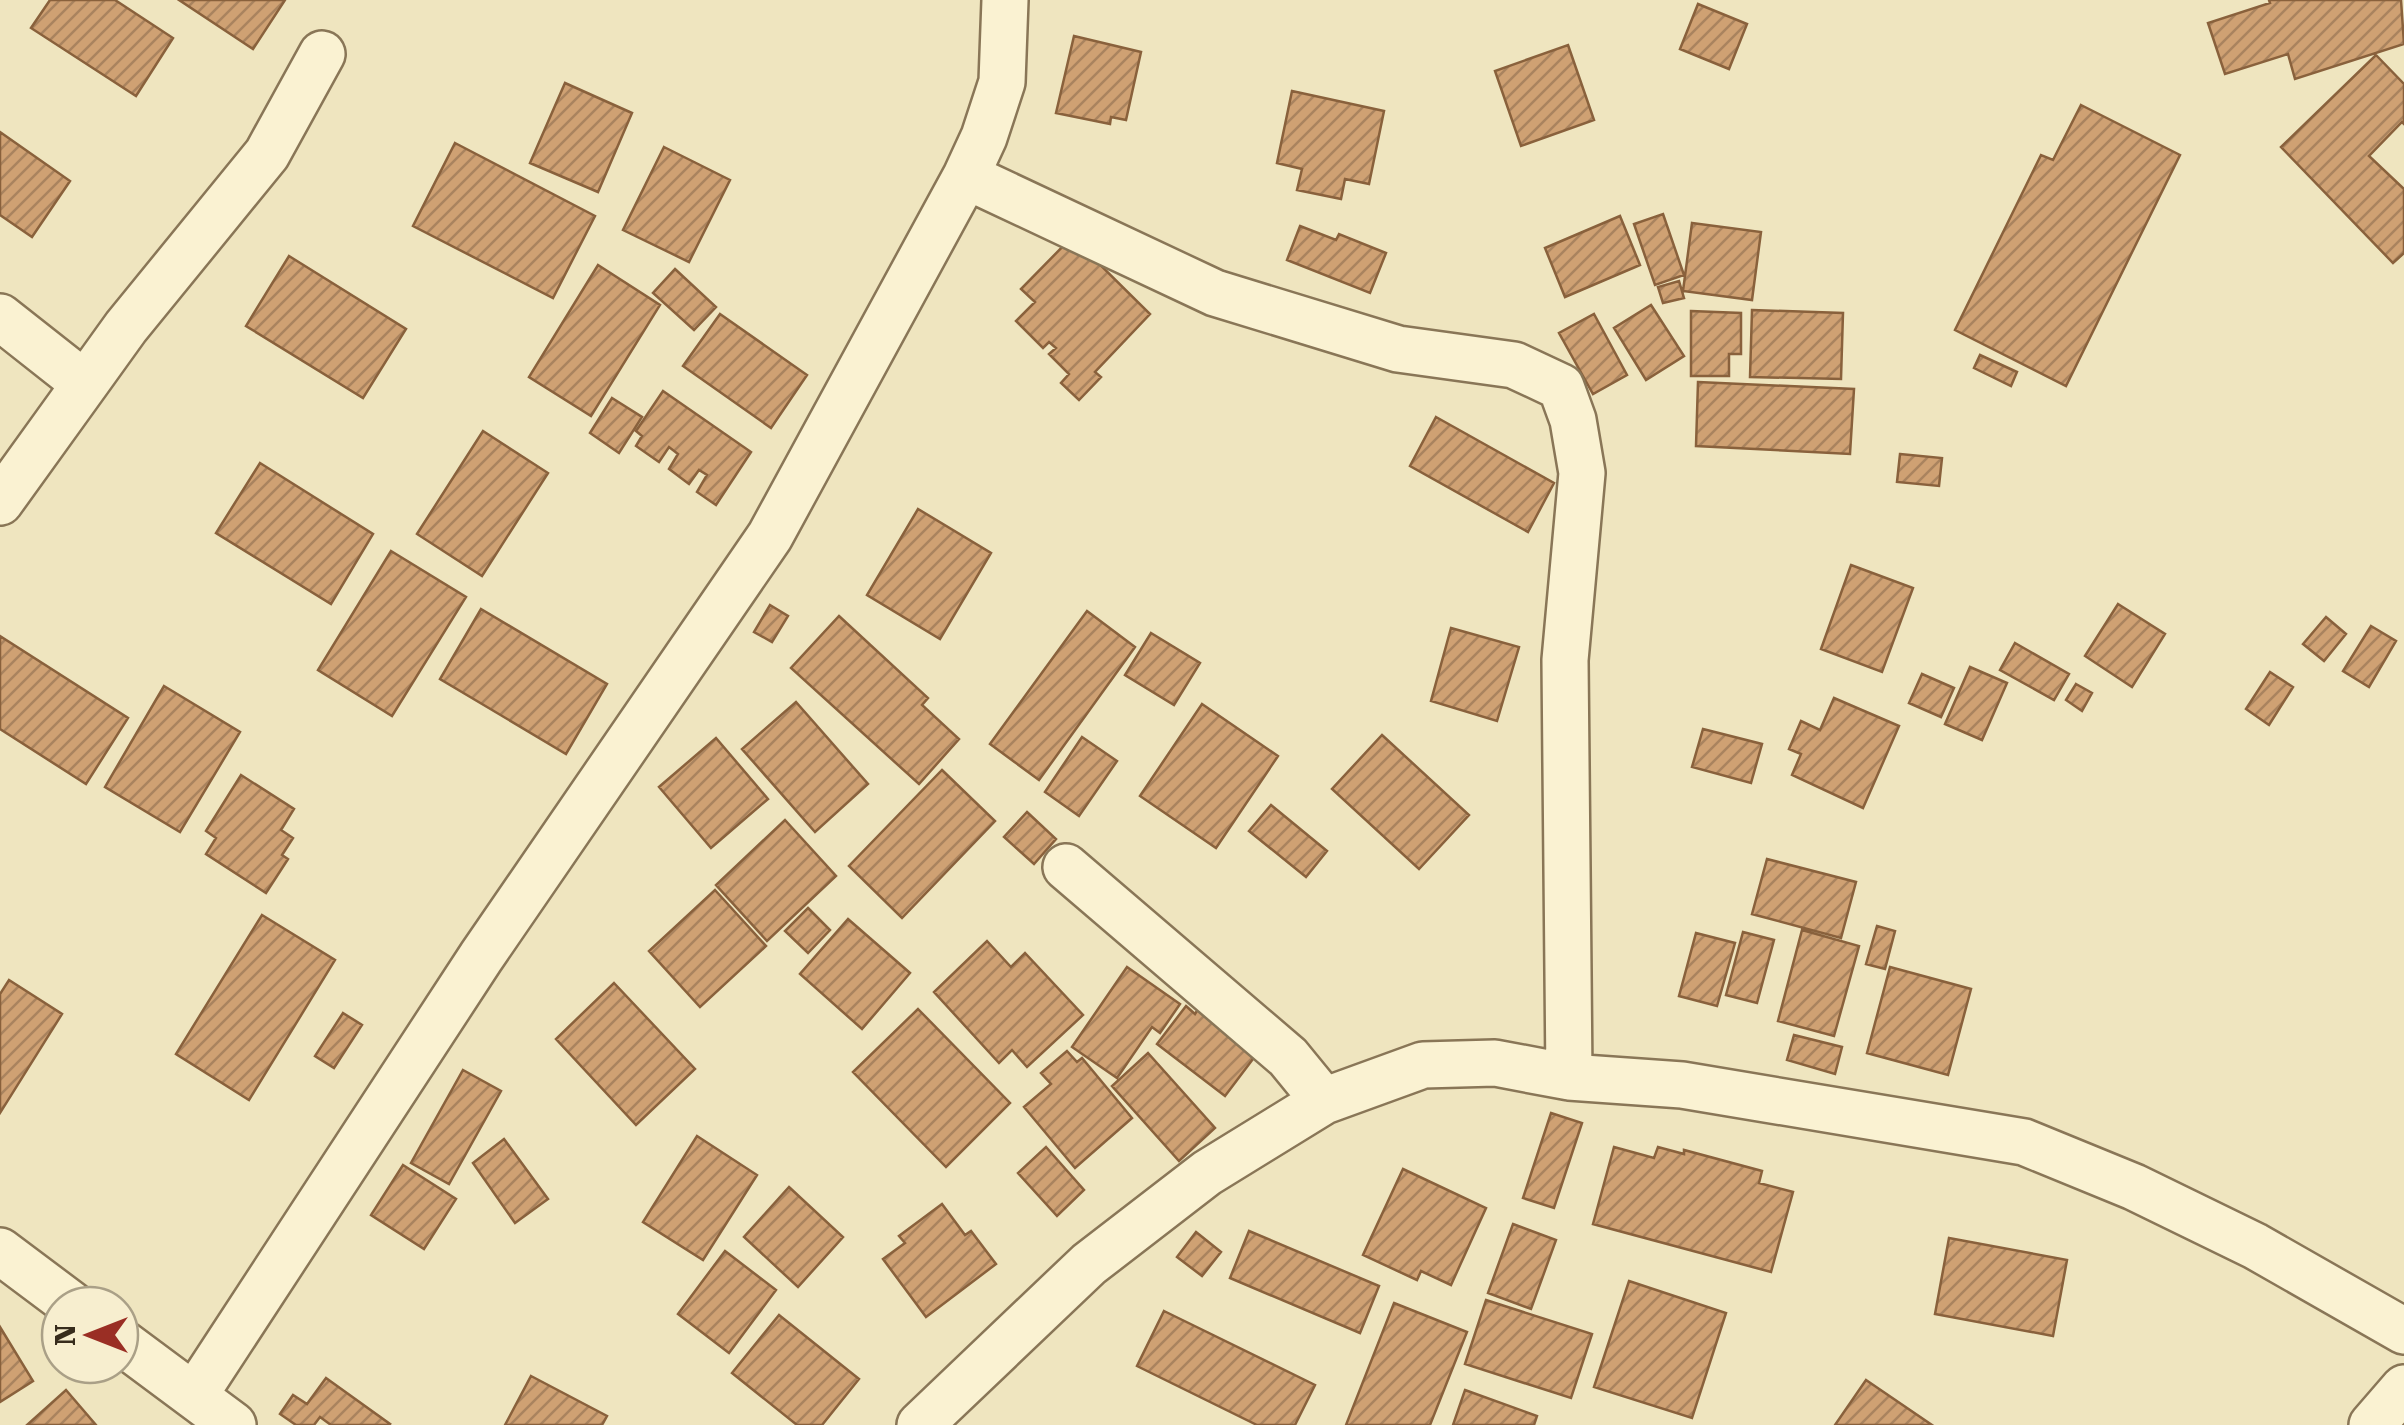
<svg xmlns="http://www.w3.org/2000/svg" width="2404" height="1425" viewBox="0 0 2404 1425" font-family="'Roboto Serif',serif">
<style>
.building{fill:url(#building-hatch);stroke:#89613c;stroke-width:2.5}
.lines{fill:none;stroke-linecap:round;stroke-linejoin:round}
.minor-casing{stroke:#897657;stroke-width:50}
.minor{stroke:#faf2d2;stroke-width:45}
</style>
<defs>
<pattern id="building-hatch" width="6" height="6" patternUnits="userSpaceOnUse" patternTransform="scale(2.5)"><rect width="6" height="6" fill="#cfa173"/><path d="M-1 1l2-2M0 6l6-6M5 7l2-2" fill="none" stroke="#a9835e"/></pattern>
</defs>
<rect width="100%" height="100%" fill="#efe5bf"/>
<path class="building" d="M50,0H115L173,38L136,96L31,28Z
M179,0H285L253,49Z
M2269,0H2401L2404,44L2295,79L2288,54L2225,74L2208,23L2270,3Z
M1698,4L1747,24L1729,69L1680,49Z
M1074,36L1141,52L1126,120L1111,117L1110,124L1056,113Z
M1568,45L1594,120L1521,146L1495,71Z
M2376,55L2404,84V124L2402,122L2369,156L2404,189V253L2393,263L2281,147Z
M565,83L632,113L598,192L530,163Z
M1292,91L1384,111L1369,184L1345,179L1341,199L1297,190L1302,169L1277,163Z
M2081,105L2180,155L2066,386L1955,330L2041,155L2053,160Z
M0,132L70,181L32,237L0,215Z
M455,143L595,216L553,298L413,226Z
M664,147L730,180L689,262L623,230Z
M1663,214L1684,275L1655,285L1634,224Z
M1620,216L1640,265L1565,297L1545,248Z
M1692,223L1761,232L1752,300L1683,291Z
M1300,226L1336,240L1339,234L1386,253L1370,293L1287,260Z
M1072,237L1150,314L1095,372L1101,377L1079,400L1061,383L1069,374L1049,354L1056,348L1049,342L1043,348L1016,321L1035,302L1021,289Z
M289,256L406,329L363,398L246,326Z
M598,265L660,305L591,416L529,377Z
M675,269L716,307L694,330L653,293Z
M1679,281L1684,298L1663,303L1658,287Z
M1651,305L1684,356L1646,380L1614,328Z
M1752,310L1843,313L1841,379L1750,377Z
M1691,311L1741,313V354H1729V376H1691Z
M720,314L807,375L771,428L683,366Z
M1594,314L1627,375L1593,394L1559,333Z
M1980,355L2017,372L2011,386L1974,368Z
M1698,382L1854,389L1850,454L1696,446Z
M663,391L751,452L716,505L697,492L707,475L699,470L689,484L669,469L678,454L669,447L659,462L636,446L642,436L636,431Z
M612,398L642,417L619,453L590,433Z
M1436,417L1554,483L1528,532L1410,466Z
M483,431L548,473L482,576L417,534Z
M1900,454L1942,458L1939,486L1897,482Z
M260,463L373,534L331,604L216,533Z
M918,509L991,553L940,639L867,595Z
M391,551L466,597L392,716L318,670Z
M1851,565L1913,588L1882,672L1821,649Z
M2118,604L2165,634L2132,687L2085,656Z
M770,605L788,616L772,642L754,632Z
M481,609L607,684L566,754L440,679Z
M1087,611L1135,647L1039,780L990,744Z
M839,616L928,698L922,705L959,739L919,784L791,668Z
M2326,617L2346,634L2324,661L2303,644Z
M2371,626L2396,641L2369,687L2343,671Z
M1451,628L1519,647L1497,721L1431,701Z
M1151,633L1200,663L1174,705L1125,675Z
M0,636L128,718L86,784L0,729Z
M2015,643L2069,674L2054,700L2000,670Z
M1970,667L2007,683L1982,740L1945,724Z
M2270,672L2293,687L2269,725L2246,709Z
M1922,674L1954,688L1941,717L1909,703Z
M2076,684L2092,693L2082,711L2066,700Z
M164,686L240,732L180,832L105,787Z
M1834,698L1899,726L1863,808L1792,775L1801,754L1789,749L1801,721L1820,730Z
M796,702L868,784L815,832L742,749Z
M1202,704L1278,756L1216,848L1140,796Z
M1703,729L1762,744L1751,783L1692,767Z
M1382,735L1469,815L1419,869L1332,789Z
M1082,737L1117,761L1079,816L1045,792Z
M716,738L768,799L711,848L659,787Z
M942,770L995,821L902,918L849,866Z
M241,775L294,809L281,830L293,838L282,855L288,859L266,893L206,854L216,838L206,831Z
M1271,805L1327,851L1306,877L1249,831Z
M1027,812L1056,839L1034,864L1004,837Z
M785,820L836,876L767,941L716,885Z
M1767,859L1856,882L1841,938L1752,914Z
M715,890L766,946L700,1007L649,951Z
M808,908L830,930L808,953L785,931Z
M262,915L335,960L249,1100L176,1054Z
M848,919L910,973L862,1029L800,974Z
M1877,926L1895,931L1885,969L1866,964Z
M1802,930L1859,946L1834,1036L1778,1021Z
M1743,932L1774,940L1757,1003L1726,995Z
M1696,933L1735,943L1717,1006L1679,996Z
M987,941L1011,967L1025,953L1083,1015L1027,1067L1012,1050L999,1063L934,992Z
M1127,967L1180,1004L1160,1033L1152,1027L1117,1078L1072,1047Z
M1890,967L1971,989L1948,1075L1867,1053Z
M9,980L62,1014L0,1113V994Z
M614,983L695,1069L636,1125L556,1039Z
M1186,1006L1195,1014L1200,1006L1259,1051L1225,1096L1157,1044Z
M918,1009L1010,1103L946,1167L853,1072Z
M343,1013L362,1025L334,1068L315,1056Z
M1794,1035L1842,1047L1835,1074L1787,1060Z
M1067,1051L1077,1062L1082,1058L1132,1118L1075,1168L1024,1107L1051,1084L1041,1073Z
M1148,1053L1215,1128L1179,1161L1112,1086Z
M463,1070L501,1091L449,1184L411,1163Z
M1551,1113L1582,1123L1554,1208L1523,1198Z
M697,1136L757,1175L703,1260L643,1222Z
M504,1139L548,1199L515,1223L473,1163Z
M1046,1147L1084,1190L1057,1216L1018,1173Z
M1614,1147L1654,1158L1658,1147L1684,1154V1150L1762,1171L1759,1183L1793,1192L1771,1272L1593,1224Z
M403,1165L456,1199L424,1249L371,1215Z
M1403,1169L1486,1208L1451,1285L1421,1271L1417,1280L1363,1255Z
M789,1187L843,1237L798,1287L744,1237Z
M942,1204L965,1235L971,1231L996,1264L926,1317L883,1259L905,1243L899,1236Z
M1513,1224L1556,1240L1531,1309L1488,1293Z
M1249,1231L1379,1286L1360,1333L1230,1278Z
M1196,1232L1221,1252L1202,1276L1177,1257Z
M1949,1238L2067,1260L2053,1336L1935,1314Z
M725,1251L776,1290L729,1353L678,1314Z
M1629,1281L1726,1313L1692,1418L1594,1387Z
M1486,1300L1592,1334L1571,1398L1465,1364Z
M1394,1303L1467,1332L1430,1425H1346Z
M1164,1311L1315,1385L1295,1425H1257L1137,1366Z
M779,1315L859,1379L822,1425H797L732,1373Z
M0,1327L33,1381L0,1402Z
M531,1376L607,1416L602,1425H505Z
M326,1378L390,1424L389,1425H331L320,1417L314,1425H296L280,1414L293,1395L307,1404Z
M1866,1380L1932,1425H1835Z
M66,1390L96,1425H27Z
M1465,1390L1537,1416L1534,1425H1453Z"/>
<g class="lines">
<g class="minor-casing">
<path id="minor" d="M966,176L1215,293L1398,349L1514,365L1561,387L1573,420L1582,473L1565,660L1569,1077
M0,317L85,384L0,502
M85,384L126,327L267,154L322,54
M1066,867L1288,1057L1324,1101
M0,1251L72,1305
M120,1341L233,1425
M194,1396L481,957L770,536L966,176L984,137L1002,82L1005,0
M920,1425L1089,1264L1207,1173L1324,1101L1423,1065L1495,1063L1569,1077L1682,1085L2024,1142L2134,1187L2255,1246L2404,1331
M2372,1425L2404,1388"/>
</g>
<use href="#minor" class="minor"/>
</g>
<g transform="translate(90 1335) rotate(270)"><circle r="48" fill="#f7eecf" stroke="#aaa087" stroke-width="2.5"/>
<path d="M0-8L18 38L0 25L-18 38Z" fill="#9a2e24"/>
<text y="-15" font-size="28" font-weight="bold" text-anchor="middle" fill="#372c1c">N</text>
</g>
</svg>
